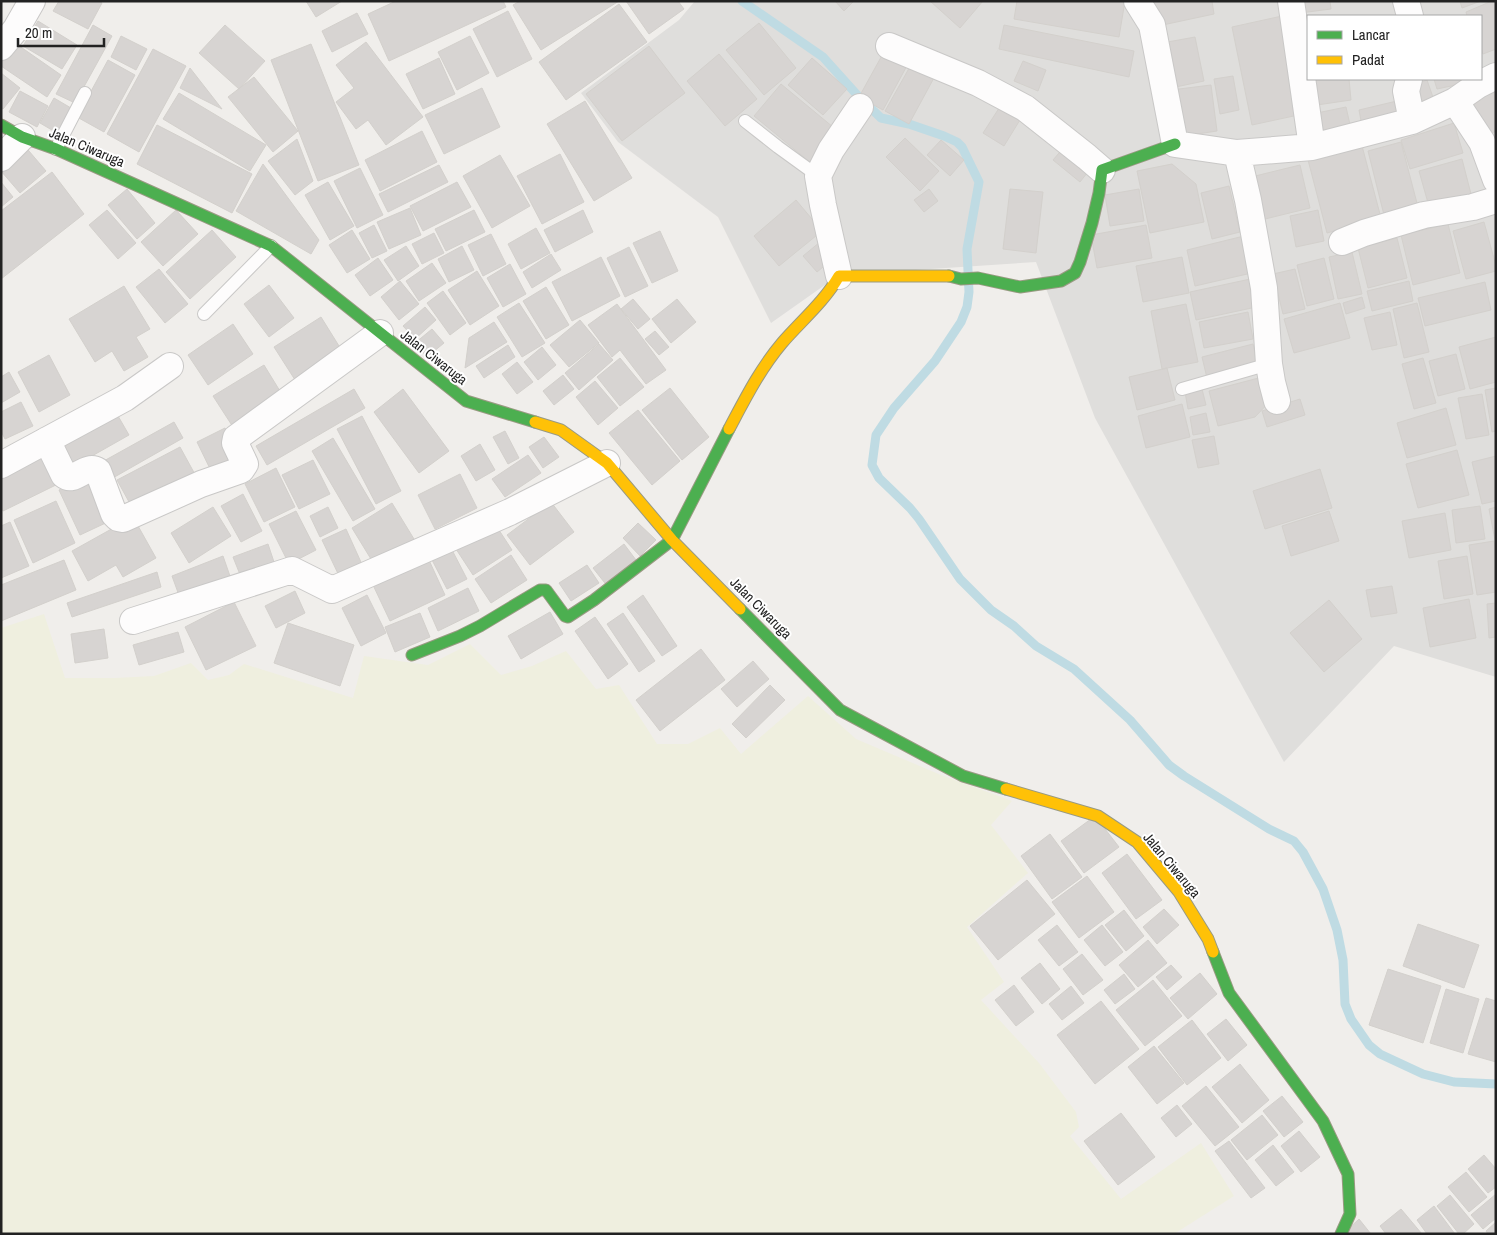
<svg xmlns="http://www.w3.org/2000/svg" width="1497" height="1235" viewBox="0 0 1497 1235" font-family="'Archivo Narrow',sans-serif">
<rect width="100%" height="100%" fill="#f0eeeb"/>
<path fill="#dfdedc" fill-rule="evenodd" d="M695,1H1496V677L1394,646L1284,762L1095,418L1036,262L839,275L771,323L718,217L618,142L581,93L679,20ZM1308,16H1481V79H1308Z"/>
<path fill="#efefdf" d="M44,614L65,678H115L154,676L191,663L208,680L229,675L244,664L353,698L364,656L428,665L470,644L501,675L532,666L566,651L596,689L619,685L657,744H688L720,728L741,754L808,696L856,739L941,775L1012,801L991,825L1028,873L967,927L1004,982L981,1000L1039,1063L1076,1112L1079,1127L1070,1136L1121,1199L1201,1143L1234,1196L1174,1234H1V628Z"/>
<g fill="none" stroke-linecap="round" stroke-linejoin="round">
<path stroke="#bfdbe3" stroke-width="9" d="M742,1L823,57L859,97L881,118L909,124L944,136L957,142L962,147L979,182L967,249L969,292L967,307L961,322L935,361L894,408L876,435L872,465L879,478L910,508L919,519L960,579L991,610L1014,626L1036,646L1074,669L1130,720L1169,765L1184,776L1269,829L1294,841L1303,852L1323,889L1337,930L1343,960L1345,1004L1351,1019L1369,1045L1380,1054L1423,1074L1454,1082L1496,1084"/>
</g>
<path fill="#d7d4d2" stroke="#d3d0cc" d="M59,1H98L102,3L88,29L53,11Z
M306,1H342L316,17Z
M396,1H503L506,7L389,61L368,14Z
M520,1H619L541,50L513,5Z
M626,1H678L684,9L649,34Z
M835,1H854L844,11Z
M930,1H983L960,28Z
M1017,1H1125L1119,37L1014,19Z
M1153,1H1212L1214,14L1158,26Z
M1299,1H1330L1331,9L1300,13Z
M1460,1H1481L1462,8Z
M1492,1H1496V49L1483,54L1481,49V16H1467L1466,12Z
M619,4L647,42L566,100L539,62Z
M508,11L532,59L497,77L473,29Z
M357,13L368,34L332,52L322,31Z
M1282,16L1303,114L1252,125L1232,27Z
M38,21L77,45L62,69L23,46Z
M759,23L796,68L764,95L726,50Z
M93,25L112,36L75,103L56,94Z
M225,25L265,61L239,89L199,53Z
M1004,25L1134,51L1129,77L999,49Z
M121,36L147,49L136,70L111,57Z
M470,36L489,73L457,90L438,52Z
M1195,37L1204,81L1171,88L1162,43Z
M366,42L423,117L386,145L368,120L356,129L336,102L354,88L336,65Z
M15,43L61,75L47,97L1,66V63Z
M311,44L359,165L318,181L271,60Z
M649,46L685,93L622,141L586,94Z
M153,49L186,66L139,152L107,134Z
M885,50L909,62L883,110L859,97Z
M719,54L757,99L725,126L687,81Z
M439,58L455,94L423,109L406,74Z
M812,58L847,89L823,115L788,85Z
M108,60L135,75L104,132L77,117Z
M1023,61L1046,70L1038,91L1014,81Z
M912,63L935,76L909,124L885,111Z
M190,68L222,109L180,88Z
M1,73L20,88L3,109L1,108Z
M1233,76L1239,110L1220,114L1214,79Z
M254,77L298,131L273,152L228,97Z
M1308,79H1349L1351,100L1310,106Z
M1434,79H1469L1470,82L1437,89Z
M1427,80L1436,106L1421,111L1412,85Z
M781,84L839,132L812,164L754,116Z
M1211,85L1217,131L1177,137L1171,90Z
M1496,86V131L1486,136L1469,99Z
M482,88L500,127L444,154L425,115Z
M20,91L48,106L37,127L9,112Z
M179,93L266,145L250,171L163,119Z
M54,98L71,108L57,133L40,123Z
M1401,100L1405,116L1362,126L1359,110Z
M585,101L632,178L594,201L547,124Z
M1003,102L1023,115L1004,146L983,133Z
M1346,107L1351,129L1316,136L1312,114Z
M1454,123L1463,153L1410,169L1401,140Z
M157,125L252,174L232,213L137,164Z
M422,131L437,162L380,191L365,160Z
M905,138L939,171L920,191L886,157Z
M297,139L313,181L295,195L268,161Z
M941,140L964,160L950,176L927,155Z
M1361,142L1381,218L1327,233L1307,156Z
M1401,142L1418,207L1384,215L1368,151Z
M23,144L46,171L20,193L1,171V162Z
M1065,146L1091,168L1080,182L1053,160Z
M560,154L584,202L542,224L517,176Z
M500,155L530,206L492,228L463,176Z
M1462,159L1472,198L1430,210L1419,171Z
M263,164L319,240L311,254L236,211Z
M1172,164L1196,184L1204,222L1150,233L1137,171Z
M439,165L448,182L388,212L379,194Z
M1300,165L1310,208L1257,221L1247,178Z
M360,168L383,215L357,228L334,181Z
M52,172L84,214L1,279V211Z
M1,182L13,197L1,207Z
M328,182L354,226L330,240L305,195Z
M457,182L471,207L423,231L410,206Z
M1229,186L1240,232L1212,239L1201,193Z
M127,189L155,223L137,239L108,205Z
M929,189L938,201L924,212L914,200Z
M1010,189L1043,192L1036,253L1003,249Z
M1139,189L1144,221L1110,226L1105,195Z
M796,200L822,231L779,266L754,236Z
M410,208L421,235L389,249L377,222Z
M107,210L136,243L118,259L89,225Z
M176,210L198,234L163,266L141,242Z
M474,210L485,232L446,251L435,229Z
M583,210L593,232L555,252L544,230Z
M1318,210L1324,241L1296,247L1290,216Z
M1484,222L1496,266V271L1466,279L1453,231Z
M1448,224L1460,273L1413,285L1401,235Z
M374,225L387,251L372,258L359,233Z
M1146,225L1152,258L1097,268L1091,235Z
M536,228L550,253L521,269L508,244Z
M212,230L236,257L190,299L166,272Z
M352,230L370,259L347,273L329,245Z
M660,231L678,271L652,283L633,243Z
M434,233L444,253L422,264L412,244Z
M491,234L506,264L483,276L468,245Z
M1248,235L1256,272L1195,286L1187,250Z
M1397,238L1407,278L1368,288L1358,248Z
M820,242L834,258L817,272L803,256Z
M406,246L419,266L398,281L384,260Z
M462,246L474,270L449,282L438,259Z
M629,247L648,286L625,297L607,258Z
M1352,252L1362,294L1338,299L1329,257Z
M551,254L561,270L532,288L523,272Z
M601,257L620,296L572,321L552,282Z
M1182,257L1189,293L1143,302L1136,266Z
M378,258L393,280L370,296L355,275Z
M1324,258L1334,299L1307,306L1297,265Z
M432,263L446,283L419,301L406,281Z
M510,264L526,294L503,307L487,278Z
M159,269L188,304L165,323L136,287Z
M1295,269L1305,309L1283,314L1273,274Z
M477,271L499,306L470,325L448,290Z
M1255,278L1261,306L1196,320L1190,292Z
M400,281L419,304L399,320L381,297Z
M1409,281L1413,301L1372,311L1367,291Z
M1485,282L1491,310L1425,326L1418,298Z
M269,285L294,318L269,337L244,304Z
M124,286L150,329L136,337L148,357L124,371L112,351L95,362L69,319Z
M546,287L569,325L546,339L523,301Z
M443,291L466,323L450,335L427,303Z
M1362,297L1365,308L1346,314L1343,303Z
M633,299L650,319L638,329L621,309Z
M677,299L696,322L671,343L652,319Z
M519,303L545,343L522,357L497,317Z
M1340,303L1350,338L1294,353L1284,319Z
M1417,303L1429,352L1404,358L1393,309Z
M617,304L666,370L646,384L620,350L612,357L588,325Z
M1186,304L1198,362L1162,369L1151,311Z
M425,307L436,320L415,339L403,326Z
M1248,312L1253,339L1204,348L1199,322Z
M1390,312L1397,345L1372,350L1364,318Z
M321,317L344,354L297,383L274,347Z
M580,320L599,343L569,367L550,345Z
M494,322L507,342L465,368L469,338Z
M233,324L253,354L208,385L188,355Z
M432,329L444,343L427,357L415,343Z
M655,331L669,347L659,355L645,339Z
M1496,337V382L1470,389L1459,347Z
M599,344L613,360L579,390L565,373Z
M1253,344L1258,366L1207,378L1202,357Z
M508,345L515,357L484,378L476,366Z
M542,347L556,365L538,380L524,362Z
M1456,354L1465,389L1438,396L1429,361Z
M49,355L70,395L39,412L18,372Z
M620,358L644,387L620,406L597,377Z
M1423,358L1436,403L1414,409L1402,364Z
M517,362L533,382L517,394L502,374Z
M264,365L283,396L233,427L213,396Z
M1167,368L1175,400L1137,410L1129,377Z
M9,372L20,392L1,403V377Z
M563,375L574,389L554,405L543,391Z
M1270,375L1275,396L1255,417L1218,426L1209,391Z
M595,381L618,408L598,425L576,397Z
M670,388L709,437L682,460L642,410Z
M1496,388V431L1492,432L1485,390Z
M354,389L365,408L267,465L256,446Z
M403,389L449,451L419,473L374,412Z
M1202,389L1206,405L1188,409L1185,392Z
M1482,394L1489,435L1466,439L1458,398Z
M1300,399L1305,415L1267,427L1262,411Z
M21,402L33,426L5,439L1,431V412Z
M1182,404L1190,437L1146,448L1138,416Z
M1446,408L1456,445L1407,458L1397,423Z
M114,409L129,435L69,469L54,443Z
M638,410L680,461L652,485L609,433Z
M1206,413L1210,432L1193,435L1190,417Z
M362,416L401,491L376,504L337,429Z
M174,422L183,438L111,479L102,462Z
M225,428L244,465L215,479L197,442Z
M505,431L519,458L508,464L493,437Z
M1214,436L1219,464L1198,468L1192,440Z
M544,437L559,457L543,468L529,447Z
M333,438L375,509L353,521L312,451Z
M480,444L495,470L476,481L461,456Z
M180,447L197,478L134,511L117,480Z
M47,448L64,481L3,511L1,507V470Z
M1457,450L1469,495L1418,508L1406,464Z
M528,455L541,473L505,497L492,479Z
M1496,456V501L1482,504L1472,462Z
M313,460L330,494L299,509L282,475Z
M276,468L295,507L264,522L245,484Z
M1320,469L1332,508L1265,529L1253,491Z
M91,474L112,520L80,535L59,490Z
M460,474L477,508L435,529L418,495Z
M243,494L262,531L241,542L221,506Z
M56,501L75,543L33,563L14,520Z
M551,502L574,532L530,565L507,535Z
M392,503L414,539L374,564L352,528Z
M1480,506L1485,539L1456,543L1452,510Z
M213,507L231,536L189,563L171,533Z
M328,507L338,528L320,537L310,516Z
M1496,507V545L1489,509Z
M296,511L316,550L289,564L269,524Z
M1329,511L1339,541L1291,556L1282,526Z
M1445,513L1451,550L1409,558L1402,521Z
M133,517L156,558L123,577L116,565L88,581L72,551Z
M10,522L29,566L1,578V526Z
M638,523L656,540L640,556L623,538Z
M495,524L512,550L473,575L456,549Z
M346,529L365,571L342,582L322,540Z
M1494,541L1496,550V592L1477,595L1469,545Z
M268,544L275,565L241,577L233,557Z
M624,544L639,564L608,587L593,568Z
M451,548L467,579L447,589L431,558Z
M511,555L527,580L491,603L475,579Z
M223,556L231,579L180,598L172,576Z
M1467,556L1473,594L1444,599L1438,561Z
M428,558L445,595L390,621L373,585Z
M64,560L76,590L1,621V585Z
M587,565L599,583L571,601L559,583Z
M157,572L161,587L72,617L67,603Z
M1392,586L1397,613L1371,617L1366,590Z
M468,588L479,611L438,631L428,608Z
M295,591L305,613L276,628L265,606Z
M367,595L386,633L361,646L342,608Z
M643,595L677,646L662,656L627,607Z
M1469,599L1476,638L1430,647L1423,608Z
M1329,600L1362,639L1324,672L1290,633Z
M234,602L256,646L206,670L185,627Z
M1496,603V637L1489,638L1487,604Z
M550,612L563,634L521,659L508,636Z
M420,613L430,637L395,652L385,627Z
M623,613L655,661L639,672L607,624Z
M595,617L628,664L608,679L575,631Z
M288,623L354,645L340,686L274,663Z
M104,629L108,658L75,663L71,634Z
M178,632L184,652L139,665L133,645Z
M701,649L725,680L660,731L636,700Z
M753,661L769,679L737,707L721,689Z
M770,685L785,700L746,738L732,724Z
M1095,816L1119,847L1084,873L1061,841Z
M1050,834L1082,877L1052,899L1021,856Z
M1127,854L1162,900L1136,919L1102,873Z
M1087,876L1114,912L1079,938L1052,902Z
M1027,880L1055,914L998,960L970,926Z
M1164,909L1179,925L1157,944L1143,927Z
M1124,910L1144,936L1126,951L1105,925Z
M1418,924L1479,945L1464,988L1403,966Z
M1057,925L1078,952L1059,966L1038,940Z
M1102,925L1123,952L1105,966L1084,940Z
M1148,940L1167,963L1138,987L1119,965Z
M1082,954L1103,980L1083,995L1063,969Z
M1040,963L1060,989L1042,1004L1021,978Z
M1171,965L1182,977L1167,990L1156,977Z
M1388,969L1441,986L1423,1043L1369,1025Z
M1200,973L1217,994L1188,1019L1170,998Z
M1124,974L1135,989L1115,1004L1104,990Z
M1153,980L1182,1016L1145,1046L1116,1010Z
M1014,985L1034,1012L1016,1026L995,1000Z
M1071,986L1084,1003L1062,1020L1049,1004Z
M1446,989L1479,999L1463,1053L1430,1043Z
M1486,998L1496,1001V1062L1468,1054Z
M1101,1001L1139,1049L1095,1084L1057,1035Z
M1226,1019L1247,1045L1228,1061L1207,1034Z
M1192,1020L1221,1058L1187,1085L1158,1047Z
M1154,1046L1184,1083L1157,1104L1128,1067Z
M1240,1064L1269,1100L1242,1123L1212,1087Z
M1206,1086L1239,1127L1215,1146L1182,1106Z
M1282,1096L1303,1122L1284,1137L1263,1111Z
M1177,1105L1192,1124L1176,1137L1161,1118Z
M1121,1113L1155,1157L1118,1185L1084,1141Z
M1262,1115L1278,1135L1247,1160L1231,1140Z
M1299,1131L1320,1157L1301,1172L1281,1146Z
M1229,1141L1265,1188L1251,1198L1215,1151Z
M1273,1145L1294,1172L1276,1186L1255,1160Z
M1484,1155L1496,1169V1187L1488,1193L1468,1169Z
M1466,1172L1487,1197L1469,1212L1448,1187Z
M1496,1194V1218L1483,1229L1471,1215Z
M1450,1195L1474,1224L1463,1234H1459L1437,1206Z
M1434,1206L1455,1234H1427L1417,1220Z
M1401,1209L1422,1234H1386L1380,1226Z
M1359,1219L1371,1234H1343Z
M1496,1222V1234H1488L1486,1231Z"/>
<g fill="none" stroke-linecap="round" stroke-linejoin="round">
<defs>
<path id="lane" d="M745,121L778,147L818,176
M56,149L85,93
M204,314L271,246
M1182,389L1269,364"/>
<path id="street" d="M1137,1L1152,25L1175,144L1237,153L1312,147L1412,121L1455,101L1482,142L1496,180
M1291,1L1312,147
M1406,1L1410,16
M889,46L978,83L1025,108L1087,157L1102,170
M1,47L16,29L32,1
M1409,79L1406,91L1412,121
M1455,101L1478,85L1496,76
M1237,153L1248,200L1264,288L1269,364L1272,382L1277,401
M1,158L22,137
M1342,242L1364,233L1424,215L1473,207L1496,200
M839,276L823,205L818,176L831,150L860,107
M47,440L64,475C75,484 85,463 98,471L114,514L118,518L123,519L201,484L241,470L245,464L235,443L236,438L380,333
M1,465L125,398L170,366
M133,621L292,570L332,590L510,512L607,463"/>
<path id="fast" d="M1,125L22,137L56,149L271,246L466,401L535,422
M949,276L961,279L978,278L1020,287L1061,281L1075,273L1080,262L1092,223L1099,193L1102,170L1175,144
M740,609L840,710L963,776L1006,789
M412,655L460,636L480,626L540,590H546L565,616L568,617L594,600L672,540L729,429
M1213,952L1229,993L1323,1121L1348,1174L1350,1214L1341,1234"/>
<path id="slow" d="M535,422L561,430L607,463L672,540L740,609
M729,429C745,399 760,369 782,343C801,321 824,302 839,276H949
M1006,789L1098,816L1137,842L1179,892L1208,939L1213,952"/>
</defs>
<use href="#lane" stroke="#c9c8c7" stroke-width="14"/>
<use href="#street" stroke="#c9c8c7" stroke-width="28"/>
<use href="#fast" stroke="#999a82" stroke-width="13"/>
<use href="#slow" stroke="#999a82" stroke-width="13"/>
<use href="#lane" stroke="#fdfcfc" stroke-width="12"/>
<use href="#street" stroke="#fdfcfc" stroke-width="26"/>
<use href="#fast" stroke="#4caf50" stroke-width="11"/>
<use href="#slow" stroke="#ffc107" stroke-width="11"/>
</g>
<g text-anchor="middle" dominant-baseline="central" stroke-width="4" stroke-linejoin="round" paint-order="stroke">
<g font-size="14" fill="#222" stroke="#fff">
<text transform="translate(87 147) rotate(23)">Jalan Ciwaruga</text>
<text transform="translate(434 357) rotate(38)">Jalan Ciwaruga</text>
<text transform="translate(761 608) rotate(45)">Jalan Ciwaruga</text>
<text transform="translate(1172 865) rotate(50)">Jalan Ciwaruga</text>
</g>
</g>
<rect width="1497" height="1235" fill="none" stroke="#222222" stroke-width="5"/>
<rect x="1307" y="15" width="175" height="65" fill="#ffffff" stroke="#a7a7a7"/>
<rect x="1317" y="31" width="25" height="8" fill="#4caf50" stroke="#a7a7a7"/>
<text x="1352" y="40" font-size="15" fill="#222222">Lancar</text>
<rect x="1317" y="56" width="25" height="8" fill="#ffc107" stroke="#a7a7a7"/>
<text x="1352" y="65" font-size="15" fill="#222222">Padat</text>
<path d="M18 38v8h86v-8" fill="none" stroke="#222222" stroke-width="2.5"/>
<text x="25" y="38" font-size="15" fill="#222222" stroke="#ffffff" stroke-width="4" paint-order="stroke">20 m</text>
</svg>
